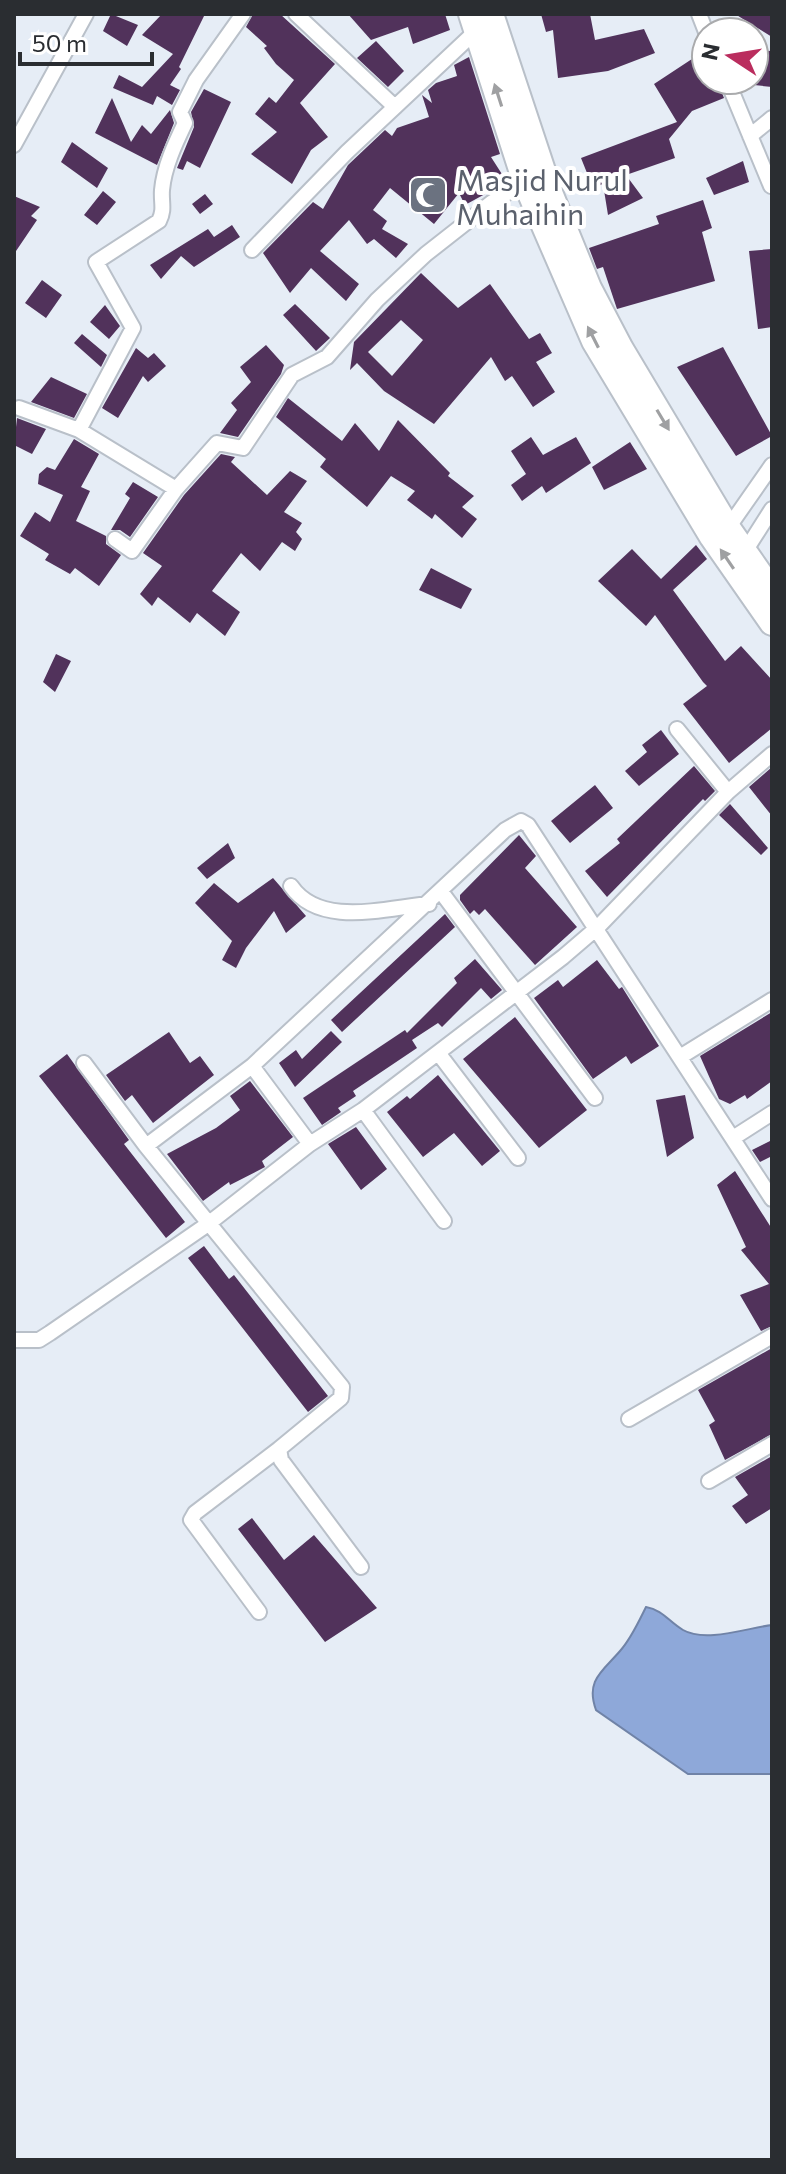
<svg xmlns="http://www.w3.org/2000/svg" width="786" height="2174" viewBox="0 0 786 2174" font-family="Commissioner,sans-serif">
<rect width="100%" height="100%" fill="#e6edf6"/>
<path fill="#8ea8d9" stroke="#7083a7" stroke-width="2" d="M646,1607C663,1610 669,1622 683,1630C706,1643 747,1628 772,1625V1774H688L596,1710C585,1680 603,1671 620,1651C631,1639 639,1621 646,1607Z"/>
<path fill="#51325b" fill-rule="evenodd" d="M111,14L138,25L127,46L103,31Z
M162,14H205L179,67L181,69L170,85L180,90L172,105L157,96L153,105L113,88L119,75L142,87L173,54L142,35Z
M253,14H280L335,64L300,103L328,137L311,150L292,184L251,154L277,132L255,114L269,97L276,103L294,80L276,64L264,48L267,46L246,27Z
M348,14H445L450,30L413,44L408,27L371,40Z
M541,14H590L595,40L644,29L655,53L608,71L558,78L553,30L546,32Z
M735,14H772V37Z
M376,41L404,71L388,87L357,58Z
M754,50L772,51V87L754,85Z
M469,57L500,154L491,157L507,182L465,205L459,193L434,224L390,188L373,210L387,221L382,229L408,244L396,258L374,239L367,244L349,220L320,251L359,284L346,301L311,268L290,293L263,253L313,202L323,209L348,165L385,130L392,136L397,128L429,117L422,95L432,103L428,90L436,83L457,76L454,65Z
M695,57L706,80H717L724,98L692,111L669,139L675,158L626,175L643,198L608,215L603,184L593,188L581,158L677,122L654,84Z
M204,89L231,102L200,168L187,161L183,170L177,168L194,127L191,112Z
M112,98L131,142L142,125L151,134L170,110L174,123L157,165L95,133Z
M72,142L108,168L97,188L61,162Z
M743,161L749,182L714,195L706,178Z
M103,191L116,202L97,225L84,215Z
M205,194L213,204L200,214L192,204Z
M14,196L40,207L31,216L37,220L14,254Z
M703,200L712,228L702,232L715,281L617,309L603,267L597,269L589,248L659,224L656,216Z
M232,225L240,237L194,267L181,256L161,279L150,265L208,229L214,237Z
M772,249V327L758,329L749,251Z
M421,273L458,308L490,284L529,339L540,333L552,353L536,362L555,392L533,407L512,376L505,381L491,357L434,424L384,391L357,363L350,370L354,342ZM401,320L423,340L392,376L368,352Z
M42,280L62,295L46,318L25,303Z
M295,304L330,338L316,351L283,315Z
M105,305L120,326L109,339L90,322Z
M82,334L107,355L101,367L74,343Z
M266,345L284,365L281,374L238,437L220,433L237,410L231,403L251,382L240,367Z
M723,347L772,436L736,456L677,367Z
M136,348L148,358L154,353L166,366L148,382L143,376L118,418L102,408Z
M51,377L87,394L74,418L31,402Z
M288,398L342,441L355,423L379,451L398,420L450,473L448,476L474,496L462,507L477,519L462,538L435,514L432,519L407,500L415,491L391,476L367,507L320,467L326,459L276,417Z
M17,418L46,429L32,454L14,445Z
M531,437L543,455L576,437L591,463L546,493L542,486L522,501L511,485L526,474L511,451Z
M74,439L99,454L81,487L90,491L76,521L106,536V544L121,555L99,586L75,568L70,574L45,560L49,554L20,536L35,512L50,522L63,495L38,484L39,474L47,467L55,470Z
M630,442L647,469L604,490L592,467Z
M221,454L235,457L231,462L267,495L290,471L307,481L284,512L302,523L296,532L302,539L295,551L282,542L260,571L241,553L212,591L240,612L225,636L197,613L190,623L158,597L152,606L140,594L162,566L143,553L184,495Z
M133,482L158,497L130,537L120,530H111L130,498L125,494Z
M696,545L707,559L673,590L725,661L741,646L772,680V728L729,763L683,704L707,686L703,682L655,615L646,626L598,581L632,549L661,579Z
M431,568L472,589L461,609L419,590Z
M56,654L71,661L55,692L43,682Z
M661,730L679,754L639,786L625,771L647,752L642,745Z
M694,766L715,791L705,801L703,799L607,897L585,871L620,843L617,839Z
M772,767V816L749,787Z
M595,785L613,808L570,843L551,821Z
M730,804L768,848L761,855L719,815Z
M519,835L536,856L525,868L577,927L535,965L485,909L479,915L474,910L470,914L460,900V895Z
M228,843L235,858L207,879L197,868Z
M273,878L306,916L286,933L274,911L246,948L236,968L222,960L232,941L195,903L214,883L238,903Z
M445,914L455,927L342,1032L331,1020Z
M475,959L502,990L491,999L481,988L442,1027L438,1023L412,1040L417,1048L353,1091L356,1096L338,1108L341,1112L322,1125L303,1098L405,1030L407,1033L457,983L454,978Z
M597,960L619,989L622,987L659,1046L631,1064L626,1056L593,1079L534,998L558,980L563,987Z
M772,1012V1081L747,1099L745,1095L730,1104L719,1099L700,1056Z
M515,1017L587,1110L539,1148L463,1059Z
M331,1031L342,1042L295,1087L279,1063L296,1050L302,1059Z
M169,1032L190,1063L200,1056L214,1075L153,1123L132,1095L125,1101L106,1075Z
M67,1054L129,1140L124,1144L185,1222L166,1238L39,1076Z
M438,1075L500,1151L482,1166L454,1133L423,1157L387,1112L407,1096L410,1099Z
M250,1081L293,1137L262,1161L265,1167L230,1185L229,1182L203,1201L167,1154L216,1128L240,1110L230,1096Z
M685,1095L694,1138L667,1157L656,1100Z
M356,1127L387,1169L361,1190L328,1144Z
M772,1140V1156L760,1162L752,1150Z
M735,1171L772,1229V1326L761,1331L740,1295L769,1284L741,1250L746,1247L717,1185Z
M204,1246L229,1279L234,1275L328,1396L308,1412L188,1258Z
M772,1348V1434L725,1460L709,1425L715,1421L698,1390Z
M772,1456V1508L746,1524L732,1506L748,1495L735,1477Z
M252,1518L284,1560L314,1535L377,1608L325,1642L238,1529Z"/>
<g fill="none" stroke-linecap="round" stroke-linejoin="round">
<defs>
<path id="street" d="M296,14L395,107
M699,14L706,32
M727,80L771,186
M750,136L772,118
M14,145L86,14
M252,250L347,152L476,31
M19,408L79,430L176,489L217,443L243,448L292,375L327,357L377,300L426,254L491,203L525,182
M79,430L133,328L96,262L159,221C165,209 161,203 162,190C164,167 175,144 185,123L180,112L196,80L243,14
M728,528L772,465
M115,539L132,551L176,489
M744,553L772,509
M677,729L728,792
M291,886C320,928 385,908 429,904
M442,893L595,1098
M439,1054L518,1158
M680,1057L772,1000
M84,1063L146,1146
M252,1066L310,1144
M363,1110L444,1221
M733,1138L772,1113
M14,1340H39L50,1333L208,1224L310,1144L363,1110L563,957L598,927L728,792L772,754
M629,1419L772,1336
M709,1481L772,1444
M361,1567L281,1460L279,1449L341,1398L342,1387L146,1146L252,1066L505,830L521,821L528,825L772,1199
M259,1612L191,1520L195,1513L279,1449"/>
<path id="highway" d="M471,14L525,182L594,341L712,537L772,623
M491,14L551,195L589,288L621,349L728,528L772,591"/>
</defs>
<use href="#street" stroke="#b9c0c9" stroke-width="18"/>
<use href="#highway" stroke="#b9c0c9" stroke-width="28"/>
<use href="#street" stroke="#fff" stroke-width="14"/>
<use href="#highway" stroke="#fff" stroke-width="24"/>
</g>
<defs><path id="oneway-solid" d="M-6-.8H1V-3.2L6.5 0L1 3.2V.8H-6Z" transform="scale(2)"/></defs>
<g fill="#9fa0a2">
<use href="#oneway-solid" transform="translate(498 95) rotate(-108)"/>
<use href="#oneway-solid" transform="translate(593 337) rotate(-117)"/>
<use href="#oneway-solid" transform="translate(663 420) rotate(59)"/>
<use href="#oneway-solid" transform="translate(727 559) rotate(-124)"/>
</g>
<defs>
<symbol id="mosque-square" viewBox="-11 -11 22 22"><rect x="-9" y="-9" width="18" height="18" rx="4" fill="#6b7280" stroke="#fff"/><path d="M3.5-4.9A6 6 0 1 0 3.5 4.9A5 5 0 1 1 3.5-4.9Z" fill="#fff"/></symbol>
</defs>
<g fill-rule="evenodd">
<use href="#mosque-square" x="406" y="173" width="44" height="44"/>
</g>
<g text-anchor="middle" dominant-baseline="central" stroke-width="8" stroke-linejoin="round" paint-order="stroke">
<g font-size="30" fill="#5b616d" stroke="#fff" text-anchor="start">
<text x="456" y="178">Masjid Nurul<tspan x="456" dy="34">Muhaihin</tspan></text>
</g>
</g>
<rect width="786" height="2174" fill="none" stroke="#2a2d31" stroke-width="32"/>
<g transform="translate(730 56) rotate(282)"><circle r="38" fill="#ffffff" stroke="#aaabad" stroke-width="2"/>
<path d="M0-6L14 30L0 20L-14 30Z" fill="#ba2d5e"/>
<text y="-12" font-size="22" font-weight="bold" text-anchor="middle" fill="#2a2d31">N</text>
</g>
<path d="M20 52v12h132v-12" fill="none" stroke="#2a2d31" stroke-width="4"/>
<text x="32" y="52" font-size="24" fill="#2a2d31" stroke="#ffffff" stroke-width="6" paint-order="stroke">50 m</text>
</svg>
